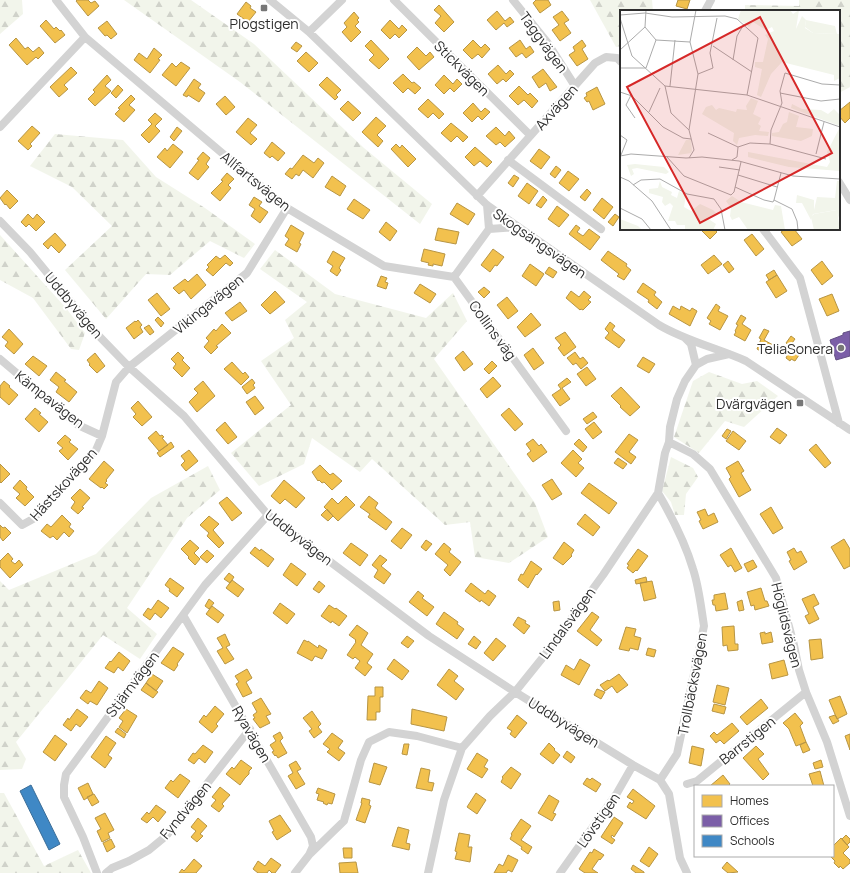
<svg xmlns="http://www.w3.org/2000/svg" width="850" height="873" viewBox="0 0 850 873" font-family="Manrope,sans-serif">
<defs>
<pattern id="forest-firs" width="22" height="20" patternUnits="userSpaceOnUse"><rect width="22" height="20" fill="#f2f5eb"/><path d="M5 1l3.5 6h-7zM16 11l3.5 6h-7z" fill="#d0d2ca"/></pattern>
</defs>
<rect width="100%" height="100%" fill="#fff"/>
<path fill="url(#forest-firs)" d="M0,0H22L23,14L0,34Z
M124,0H191L254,44L364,148L432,204L420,224L240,82Z
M590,0H652L653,11H621V46L616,47Z
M799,0H850V87L839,93V11H745V5L799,6Z
M55,134L123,140L156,177L205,208L255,244L244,258L210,241L170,275L146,274L106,319L65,270L112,226L72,187L30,166Z
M0,235L66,308L85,333L79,350L71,349L33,298L0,280Z
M275,250L335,294L426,318L453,293L467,321L434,359L535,503L548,537L509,563L475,557L470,522L445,525L372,459L360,472L312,438L304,464L259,486L231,453L291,405L261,361L294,338L285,320L307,302L260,269Z
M709,372L742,384L757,381L778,396L744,427L725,421L699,453L674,437L693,381Z
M671,457L693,468L698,477L686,494L684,515H675L671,502L662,491Z
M208,466L220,490L187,518L127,608L157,634L140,659L103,635L16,742L26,759L22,769L0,770V581L9,590L96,554L151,498Z
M0,793H4L44,866L78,850L91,873H0Z"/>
<path fill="#f2c14e" stroke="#b79544" d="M77,0H88L91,3L95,1L99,6L88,16L76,1Z
M536,0H548L551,5L540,13L533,3Z
M678,0H690L687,9L676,6Z
M246,2L251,6L250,8L256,12L248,22L237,14Z
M439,5L454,22L444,32L435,23L441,16L434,10Z
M497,11L505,21L510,17L514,22L507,27L504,23L496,30L487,20Z
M562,11L569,20L564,23L571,33L560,41L552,30L559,25L553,17Z
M354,12L359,18L357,20L359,22L355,26L361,32L351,42L342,32L347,27L344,23Z
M46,20L54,29L56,27L60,31L61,30L65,35L55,43L40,26Z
M390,20L399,29L402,25L407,30L399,38L395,34L390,39L381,30Z
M107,21L117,34L111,39L107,35L105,36L98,28Z
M16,38L25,49L28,47L33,52L39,47L44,53L38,59L36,57L27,65L9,45Z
M371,40L389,59L379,69L369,60L374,55L365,46Z
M473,40L481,48L485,44L490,49L482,58L478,54L472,59L463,50Z
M520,40L526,49L530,46L534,52L526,58L522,53L516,57L509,48Z
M582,40L586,46L582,49L588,59L577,66L569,55L575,51L573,47Z
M296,42L302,46L297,52L291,48Z
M417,47L426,56L430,52L434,57L419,70L407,57Z
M154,48L162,55L158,59L160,60L150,73L134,60L139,53L147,59Z
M306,52L318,63L309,72L297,61Z
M181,62L190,68L176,86L162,75L172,63L176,67Z
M498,65L506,74L510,70L514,74L506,82L503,79L497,84L488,74Z
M71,67L77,73L64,85L68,89L59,97L50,87Z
M543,69L557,87L550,91L546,83L539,88L532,77Z
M403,74L412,83L414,82L421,88L415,94L408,88L403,93L393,83Z
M107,75L111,80L105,86L111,91L95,106L88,99L95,92L93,90Z
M444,75L453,84L457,79L462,84L454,92L450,88L444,94L435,85Z
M327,77L341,90L336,95L338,97L335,100L319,85Z
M194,79L201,84L198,88L205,93L199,102L188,95L187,97L183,95Z
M118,85L123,90L116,98L111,93Z
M519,86L528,95L530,93L538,101L532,108L524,100L518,105L509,96Z
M597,87L605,104L593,110L589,101L587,102L584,98L587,96L586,93Z
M131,95L135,99L129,105L135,110L124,122L115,114L120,109L118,108Z
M225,96L235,107L226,115L216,104Z
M428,99L444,114L439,119L433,113L428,118L418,109Z
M348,101L361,113L353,121L340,109Z
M850,102V118L845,123L839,116V111Z
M473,103L481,112L485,108L490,112L482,120L478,116L472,122L463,113Z
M155,113L162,119L155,126L160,131L149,143L141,135L152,124L148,120Z
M376,117L386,126L377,135L383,141L378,147L362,132Z
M248,118L257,125L250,133L257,139L251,145L236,132Z
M451,123L468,137L463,142L457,136L451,142L441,133Z
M32,126L40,133L30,144L32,146L28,150L18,141Z
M177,127L182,131L174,141L170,137Z
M496,127L505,136L509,131L515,138L505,147L500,142L496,145L486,136Z
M272,142L285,153L278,161L272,156L270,158L264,153Z
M173,144L183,152L170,168L157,157L165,148L167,151Z
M396,144L400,148L402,145L416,159L408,167L391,149Z
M475,147L492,162L487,167L480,161L474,166L465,157Z
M539,149L550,157L541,169L530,161Z
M203,152L210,158L206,164L209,167L198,180L189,173L199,160L197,159Z
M303,155L314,163L318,158L324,163L313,178L303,170L299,176L296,174L292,179L285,174L290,168L292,169Z
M556,166L561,170L555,178L550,174Z
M568,171L579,179L569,191L559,183Z
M227,173L234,179L228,185L231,188L220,201L211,193L223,181L221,180Z
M514,175L519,178L513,187L508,183Z
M332,176L346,186L340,196L325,187Z
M527,183L538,191L529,204L518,196Z
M587,189L591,193L585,201L580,197Z
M7,190L18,201L10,209L6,204L5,205L0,198Z
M543,196L547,200L541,208L536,205Z
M254,197L262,202L259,206L268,212L260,223L251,216L255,209L249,205Z
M602,198L613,207L604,219L593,210Z
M354,199L370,210L363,219L347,209Z
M457,203L475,214L468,225L450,214Z
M557,206L569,215L559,227L548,219Z
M28,214L33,219L37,214L45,222L36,231L29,224L26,227L21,222Z
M615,214L619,217L613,226L608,222Z
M386,222L397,231L390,241L379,232Z
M291,225L304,233L299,243L301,244L297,252L285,245L289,239L285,236Z
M576,225L580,228L577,232L583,236L589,229L600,237L590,250L569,234Z
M438,228L459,232L456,244L435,240Z
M703,229H714L717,232L710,239L701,230Z
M785,229H794L802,239L792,246L781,232Z
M55,233L66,245L59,253L51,245L48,249L43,244Z
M752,234L764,249L756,256L744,240Z
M424,249L445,254L442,266L433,264V266L428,265L429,263L421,261Z
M493,249L504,257L497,266L495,265L490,272L481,265Z
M333,251L345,258L339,268L341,270L337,276L330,271L333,266L327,262Z
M608,251L627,264L626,266L631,270L624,280L617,276L619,274L601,260Z
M225,255L233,263L230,266L226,263L213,276L206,270L209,267L207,265L216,256L220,259Z
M714,255L722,264L708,274L701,265Z
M728,261L734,269L729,273L723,265Z
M822,261L833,276L822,285L811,270Z
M530,264L544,274L536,286L522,276Z
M549,267L557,272L553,278L545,273Z
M774,270L777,275L769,280L766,275Z
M197,274L206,285L191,299L184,290L179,294L173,288L185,279L188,282Z
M777,275L787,291L776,298L766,282Z
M381,276L387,278L385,282L388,283L386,289L377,286Z
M643,283L656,292L654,295L662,302L657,309L648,302L649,300L637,292Z
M420,284L436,294L430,303L414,293Z
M484,287L490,292L484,298L478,292Z
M275,291L285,302L270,314L261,305Z
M571,291L579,297L584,291L591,297L588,300L591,302L583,310L581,309L580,310L566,298Z
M157,293L170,309L161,316L148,300Z
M832,294L839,311L827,316L819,299Z
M507,297L518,311L508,319L497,305Z
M240,302L247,311L232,321L225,313Z
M716,304L720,307L718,311L728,316L720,330L709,324L711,321L707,318Z
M673,306L680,310L681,306L690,311L692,308L697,311L690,326L669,314Z
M531,313L541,325L525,337L517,327Z
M741,315L746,318L742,324L751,330L745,341L734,335L736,332L735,331L738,325L736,324Z
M158,317L164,323L161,327L155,320Z
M138,320L142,325L140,327L143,332L134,339L126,328L135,321L136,322Z
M610,322L615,326L612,330L625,340L619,348L605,338L609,333L605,329Z
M222,324L231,333L216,346L218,347L211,354L204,347L209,341L206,338L214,329L216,331Z
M149,325L154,332L150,335L144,328Z
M9,329L23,344L14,354L5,346L8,342L2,337Z
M764,329L769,331L764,340L773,345L767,355L757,349L761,339L759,338Z
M565,332L576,347L564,356L558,348L561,345L555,338Z
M791,336L795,339L790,346L786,343Z
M787,347L799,355L795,361L791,359L790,361L786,358L787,356L784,354Z
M533,348L544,363L534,370L524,355Z
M463,351L473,364L464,371L455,358Z
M178,352L184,358L182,360L190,368L182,377L173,368L176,364L171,359Z
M575,352L580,359L583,357L588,363L581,369L576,363L573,365L567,358Z
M95,353L105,366L97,373L89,365L90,364L87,360Z
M33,356L47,366L39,376L25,364Z
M643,357L655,364L649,373L637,366Z
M492,361L497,366L489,374L484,369Z
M232,362L243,374L245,372L249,377L241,385L224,369Z
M587,367L596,379L586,386L577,374Z
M56,372L66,380L64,381L77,392L69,402L56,392L59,387L50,380Z
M493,377L501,386L487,398L480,389Z
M567,378L571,382L562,388L570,399L560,406L552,395L561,389L558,385Z
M252,379L255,383L253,385L255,388L247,394L242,387Z
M4,381L10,386L9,387L18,395L9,405L0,397V386Z
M203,381L215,396L197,412L189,402L198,393L194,389Z
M621,387L640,407L630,416L620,407L621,406L611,396Z
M255,396L264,408L255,415L246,402Z
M138,401L152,417L142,426L133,417L136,414L131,408Z
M35,408L41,413L39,414L48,422L39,432L25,419Z
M509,408L523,424L515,431L501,415Z
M593,412L597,417L587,424L583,419Z
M225,422L237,437L228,444L216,430Z
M594,422L602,432L593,439L585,429Z
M777,428L787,435L780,444L770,437Z
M727,429L731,431L726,439L722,436Z
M156,431L160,436L162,435L164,437L162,438L168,445L159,451L148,438Z
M733,431L746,441L739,450L726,441Z
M629,434L638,440L629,452L636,457L631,464L615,452Z
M65,435L71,440L69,442L78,449L68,460L59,451L63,448L57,443Z
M533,439L539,446L541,444L547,452L533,462L527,454L531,451L526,444Z
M579,439L587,447L583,452L574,444Z
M171,442L174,447L160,457L157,453Z
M816,444L831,463L825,468L809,450Z
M189,450L198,461L186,471L181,465L185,461L181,456Z
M573,450L582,459L578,463L584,468L576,477L561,463Z
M618,458L627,464L623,469L614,463Z
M104,461L114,470L106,480L107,481L105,483L108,485L104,489L102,487L101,488L89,479Z
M738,461L744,471L741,473L751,490L739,497L729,479L731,477L726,468Z
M0,464L10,474L1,483L0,482Z
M320,465L330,475L333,473L342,481L332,490L324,482L322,483L319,480L318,481L312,472Z
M552,479L562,494L552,500L542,485Z
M20,480L27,487L26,489L34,497L25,506L16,498L20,494L13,488Z
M284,480L305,498L296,508L285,499L280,504L271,496Z
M589,483L617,503L609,514L581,493Z
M80,489L90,498L82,507L84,508L78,514L71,508L75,502L71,498Z
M346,496L355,505L338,521L324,507L332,498L338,504Z
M369,496L378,503L375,508L392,522L386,530L368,517L370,514L360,507Z
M227,497L242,513L232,521L219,503Z
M771,507L783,528L773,534L760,514Z
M327,509L333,516L328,521L321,515Z
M705,509L708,516L714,513L718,522L703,529L699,521L701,520L697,512Z
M585,514L600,527L593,536L577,524Z
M62,515L71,524L69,527L74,531L69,537L64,532L57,540L53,536L50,538L41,531L47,524L51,527Z
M209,516L219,524L213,530L224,543L219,548L207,536L209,533L200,525Z
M0,525L3,528L5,527L11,533L3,541L0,537Z
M402,528L412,535L401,549L391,541Z
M844,539L850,549V566L844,569L831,547Z
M190,540L199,548L194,553L200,559L195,565L188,558L189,557L181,549Z
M426,540L432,544L426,551L421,547Z
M564,542L574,550L571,555L572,556L563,565L553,558Z
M351,543L368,555L360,566L343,553Z
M444,543L451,549L449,552L461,562L450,576L444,570L448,565L435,554Z
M255,547L260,551L261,549L274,559L268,567L250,553Z
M731,548L742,568L735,572L731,565L728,567L720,555Z
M794,548L797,553L801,551L807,562L794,570L789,561L791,560L787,552Z
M638,549L648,556L637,571L636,570L633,573L627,568L629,565L627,564Z
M207,550L214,556L207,563L200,557Z
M8,553L13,559L11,561L15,564L19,560L23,565L10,578L0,567V561Z
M380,555L387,560L381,566L391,574L384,584L374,577L378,570L372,565Z
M753,560L757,567L748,572L744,564Z
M531,561L542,569L537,575L536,574L528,588L518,580L521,574L523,575Z
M291,563L306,574L297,586L283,575Z
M229,573L234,577L230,583L224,579Z
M646,577L647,582L636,584L635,580Z
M170,578L184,588L177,597L169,591L170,589L165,585Z
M232,580L244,589L238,597L226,588Z
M319,581L325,586L319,593L313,589Z
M652,581L656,598L644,601L640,583Z
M471,583L485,594L488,590L496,596L489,606L481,600L480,602L465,591Z
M761,588L765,601H767L769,606L755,610L754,605L751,606L747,592Z
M418,591L424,596L422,598L434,607L427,616L409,602Z
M725,593L728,609L716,611L715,605H713L712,600H714V595Z
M814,594L819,604L813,607L819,619L809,624L805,616L809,614L802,599Z
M209,599L214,603L209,609L205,606Z
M158,600L169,608L161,618L155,613L150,620L143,615L148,608L151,610Z
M742,600L744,610L739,611L737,602Z
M559,601L560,610L554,611L553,602Z
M280,603L295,614L287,624L273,613Z
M329,605L335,609L336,608L347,616L339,626L332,621L331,623L321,616Z
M212,606L224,615L218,623L206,614Z
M444,612L458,622L457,624L464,629L457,639L436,624Z
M592,612L599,617L590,630L602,640L597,646L577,631Z
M518,617L526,621L525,623L530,626L524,634L513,625Z
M357,625L368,633L361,645L373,654L367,663L372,667L365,676L355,668L360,661L355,657L353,659L347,655L356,642L355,641L356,640L349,635Z
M734,626L735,644H738V650L728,651L727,645L723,646L722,627Z
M626,627L636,629L634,636L641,638L638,650L630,648L629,651L619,649Z
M765,632V634L771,632L773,642L762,644L760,633Z
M225,634L230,645L226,647L234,659L225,664L217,651L223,648L217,638Z
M407,636L414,641L408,648L401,643Z
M474,636L481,642L476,649L468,644Z
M496,638L506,646L493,661L484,653Z
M821,639L823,658L811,660L809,640Z
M304,640L308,642V641L318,648L319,645L327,650L322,659L315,656L312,661L297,653Z
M173,647L184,654L177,664L178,665L174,671L161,663Z
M648,648L656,650L654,657L646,655Z
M119,652L130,661L123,671L118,667L114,673L105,668L110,661L111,662Z
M394,659L409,671L402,680L387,669Z
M580,659L590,665L579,685L561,675L566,665L574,670Z
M784,660L788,675L772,679L769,664Z
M247,669L252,678L246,682L252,693L243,697L236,684L239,682L235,676Z
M449,669L458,676L454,681L464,689L456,700L437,685Z
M152,674L163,681L156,691L146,683Z
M619,674L628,685L617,693L612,686L605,691L600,685L608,680L609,681Z
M99,681L108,688L97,705L90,701L88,704L80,698L86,690L91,693Z
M146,683L158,692L153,698L141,690Z
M717,685L729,688L725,705L713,702Z
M375,687H383V697H380V712H376V720H367L368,696H375Z
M597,689L605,692L601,699L594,695Z
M840,696L847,714L837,719L829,700Z
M261,698L271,714L266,716L270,723L260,728L253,719L255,718L253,715L257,712L252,703Z
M761,699L768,708L747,725L740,717Z
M714,704L726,707L724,714L712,711Z
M215,706L224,714L216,724L218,726L212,733L199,722L204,715L206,717Z
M77,709L88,717L80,727L76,724L71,731L63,725L68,718L69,720Z
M126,709L137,716L127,733L119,727L123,721L119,718Z
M412,709L447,717L444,731L411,724Z
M312,711L321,724L318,727L322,732L314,738L309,731L312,729L303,718Z
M795,713L803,723L800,726L806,742L796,746L789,729L783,723Z
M517,715L527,723L515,738L510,734L512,731L507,728Z
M835,715L839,721L833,724L829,717Z
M732,723L739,731L724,744L720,740L716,743L710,736L714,732L717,735Z
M118,728L126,734L124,738L115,732Z
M280,732L283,738L280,741L287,753L278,758L276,755L275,756L272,752L274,751L270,745L276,741L273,736Z
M332,733L343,741L338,748L345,753L339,761L327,752L330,749L323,744Z
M850,734V750L845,736Z
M55,735L67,744L55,761L43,752Z
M106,736L116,743L108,755L112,758L105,768L91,757Z
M806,742L810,750L803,753L800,745Z
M549,743L555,749L554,750L560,755L553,764L540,754Z
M404,744H409L407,755L402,754Z
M203,745L213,752L205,763L199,758L194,764L188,760L193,753L195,754Z
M692,746L704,749L701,766L689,763Z
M756,746L764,754L758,759L769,774L763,780L743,758Z
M567,751L575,757L571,763L563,757Z
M477,753L488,760L484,767L488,769L482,778L467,769Z
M241,760L252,768L249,771V774L245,778L240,785L226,774L232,767L234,769Z
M821,760L823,767L815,769L813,763Z
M296,761L301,769L297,771L305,784L296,789L288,776L293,773L289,765Z
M374,763L387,767L380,785L369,782Z
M511,767L521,774L511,789L501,782L503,778L502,777Z
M421,768L430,770L428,782L434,783L432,791L416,788Z
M820,771L824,786H813L809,774Z
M180,774L190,781L178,798L165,788L171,780L173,782Z
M723,775L730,784L728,786H710Z
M587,778L590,780L592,778L601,784L596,792L583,784Z
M88,783L93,794L84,800L78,788Z
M220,787L230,795L222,804L224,806L219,812L211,806L216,800L212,797Z
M318,788L335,794L332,804L328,803L327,805L323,803L324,802L317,800L319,794L316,793Z
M633,789L655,806L646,819L627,807L630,802L632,804L634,801L627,797Z
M476,793L486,800L477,814L467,807Z
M94,794L99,802L92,806L87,797Z
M549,795L559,801L553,813L556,814L552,821L538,813Z
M362,798L370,800L369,805L371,806L365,823L356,820L362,803H361Z
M156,805L166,812L158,822L153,817L147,823L141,819L147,812L149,814Z
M105,813L114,830L108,833L110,838L102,842L97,831L101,829L95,818Z
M280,815L291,831L277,840L272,832L274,831L269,821Z
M614,817L623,823L614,837L612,835L611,837L615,840L612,844L601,837Z
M198,818L207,826L200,834L203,836L197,842L191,837L196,831L191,827Z
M521,819L531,826L521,840L532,847L528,854L521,849L522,847L510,839L512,835L511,834Z
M398,827L409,830L406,843L410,844L409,850L392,846Z
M459,833L470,835L468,847H472L470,862L455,859L457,852L455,851Z
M846,835L850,839V842L847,845L842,839Z
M841,838L849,847L843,853L850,860V863L843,869L840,866L839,868L834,863L835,861L830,856H833V846Z
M111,839L115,847L107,852L103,843Z
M649,847L658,854L649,867L640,861Z
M343,848H352V858H344Z
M594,849L604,855L600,860L599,859L592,869L598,873H585L579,869L590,852L592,853Z
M508,855L518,860L512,872L508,870L506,873H494L499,864L503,866Z
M271,858L281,865L275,873H272L269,870L267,873H258L253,869L258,861L265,866Z
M194,859L202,866L196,873H179L182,869L184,871Z
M356,862L358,873H340L339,863Z
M727,862L738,872L728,873L722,868Z
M633,865L644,872V873H636L631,869Z"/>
<path fill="#7b5ea7" stroke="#645083" d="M850,331V356L836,360L830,340L843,335V333Z"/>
<path fill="#3f88c5" stroke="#3a6d98" d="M31,785L60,844L49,850L20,791Z"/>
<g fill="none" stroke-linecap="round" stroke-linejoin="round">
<path stroke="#d3d3d3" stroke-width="8" d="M56,0L85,37L287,208L384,266L454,277
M270,0L309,32L487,205L659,325C686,341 717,348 746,361L850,430
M394,0L530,135
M513,0L547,42L575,86
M705,11L711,0
M309,32L342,0
M0,127L85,37
M508,160L601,229
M839,182L850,200
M477,196L595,63L606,57L617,58L621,62
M487,205L489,229
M0,221L30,252L99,336L129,367L184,416L268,515L429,636L515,692L633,765L660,780L669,794L680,858L687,873
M518,227L489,229L454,277L566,431
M763,229L800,278L839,423
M685,338L691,344L696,365
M0,359L78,425L102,436
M669,442L693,454L710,469L776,578L794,645L799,670L806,692L827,742L850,816
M658,493C672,517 685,542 693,569C699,587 701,607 704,626L677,754L660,780
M0,503L22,525L33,519L96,450L102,436L116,382L129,367L247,273L287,208
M183,615L311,837L313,846L309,855
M687,784L697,781L806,692
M97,873L83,837L64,797V785L66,774L205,585L268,515
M106,873L112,868L129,861L149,850L166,836L250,729
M295,873L309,855L344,821L361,760L369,742L389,732L417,736L462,748
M428,873L444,800L462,748L490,716L515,692L544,656L603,575L658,493L665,453L669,442L670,427L677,399L685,381L696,365L707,359L729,354
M560,873L617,793L633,765"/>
</g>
<g fill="#777" stroke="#fff" stroke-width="1.5">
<rect x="260" y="4" width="8" height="8" rx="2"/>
<circle cx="841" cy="348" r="4"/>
<rect x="796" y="399" width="8" height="8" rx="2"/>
</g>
<g text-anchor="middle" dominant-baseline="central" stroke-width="4" stroke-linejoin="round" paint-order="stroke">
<g font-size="14" fill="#2e2e2e" stroke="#fff" text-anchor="end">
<text x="264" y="23" text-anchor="middle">Plogstigen</text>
<text x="833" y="348">TeliaSonera</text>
<text x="792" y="403">Dvärgvägen</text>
</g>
<g font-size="14" fill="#2e2e2e" stroke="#fff">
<text transform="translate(544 42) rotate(54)">Taggvägen</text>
<text transform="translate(462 68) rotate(45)">Stickvägen</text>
<text transform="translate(556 107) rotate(-48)">Axvägen</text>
<text transform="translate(256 181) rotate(39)">Allfartsvägen</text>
<text transform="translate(540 243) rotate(35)">Skogsängsvägen</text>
<text transform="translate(208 304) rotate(-39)">Vikingavägen</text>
<text transform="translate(74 305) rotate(50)">Uddbyvägen</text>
<text transform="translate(493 330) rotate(54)">Collins väg</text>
<text transform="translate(50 399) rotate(38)">Kämpavägen</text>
<text transform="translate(63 484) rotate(-48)">Hästskovägen</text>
<text transform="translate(299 537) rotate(38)">Uddbyvägen</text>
<text transform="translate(567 623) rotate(-54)">Lindalsvägen</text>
<text transform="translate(787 625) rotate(76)">Höglidsvägen</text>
<text transform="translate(132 684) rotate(-53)">Stjärnvägen</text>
<text transform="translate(692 684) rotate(-79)">Trollbäcksvägen</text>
<text transform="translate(564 722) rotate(32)">Uddbyvägen</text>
<text transform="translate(252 734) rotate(60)">Ryavägen</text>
<text transform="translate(747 740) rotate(-39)">Barrstigen</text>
<text transform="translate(185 810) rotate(-50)">Fyndvägen</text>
<text transform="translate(598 820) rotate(-55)">Lövstigen</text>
</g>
</g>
<g transform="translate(620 10)">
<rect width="220" height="220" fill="#fff"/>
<path d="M186,10L215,16L217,24L193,23L185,17Z" fill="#f2f5eb"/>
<path d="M121,0H170L173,4L179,0L176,19L182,6L186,10L185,18L193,23L220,24V68L214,71V65L162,52L151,64L141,87L137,85L142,59L135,57V52H143L148,29L145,25L154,21L152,17L146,20L133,12L129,17L118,9ZM131,88L138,91L133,104L141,108L138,114L141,116L139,121L149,122L148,126L135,125L119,128L117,135L113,131L114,123L82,104L86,97L92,95L96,100L99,98L116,102L117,99L127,100L126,96ZM172,94L182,99L201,100L208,104L214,99L220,105V116L176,100L171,98ZM169,102L179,106L176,117L193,119L192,126L181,131L152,126V123L159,122L163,114L167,112ZM219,119L220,161L169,157L128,147V142L207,157L210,152L207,142ZM66,130H71L72,141L71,143L58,145ZM15,154L44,157L49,162L46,164L17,158L12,159L14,164L11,166L7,155ZM40,171L42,177L52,182L51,185L57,188L59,181L66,185L64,197L71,201L80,194L93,200L96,203L87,208L96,214L93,220H65V215H57L55,211H48L53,196L50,193L45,196L42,192L43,187L29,183V179L38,178ZM217,171H220V211L216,200L193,204L191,210L182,193H176L177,185L194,190V200L197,187L215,188ZM112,186L121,192L153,200L155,195L161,196L165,220H128L119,207L112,210L110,206L111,198L106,191ZM0,209L18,216L22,220H0Z" fill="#f2f5eb"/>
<path d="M217,200L220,220H194L191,207L194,204Z" fill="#f2f5eb"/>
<path fill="none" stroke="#ababab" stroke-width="1" d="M0,5L25,3L52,7L105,6L117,9L138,28L127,85M0,8L12,46L45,76M25,17L36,30L70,32M93,36L132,62M0,40L25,17L26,0M113,50L117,26L124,14M0,58H26L36,30M78,64L93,58L90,43L97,8M45,76L127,85L220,117M45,76L51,103L69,120M50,76L55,30M0,82L12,86L43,117L63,128L71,129M160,83L201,91L220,89M11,85L6,95L15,108M29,102L40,78M88,123L118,137L117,147L112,150M0,125L7,130L1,145M150,134L151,120L162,93L160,81L165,63L202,74L220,75M118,137L130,133L150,134L206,149M196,144L204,112M0,146L11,144L66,148L82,147L119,151L173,166L220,169M47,147L64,166L111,185L114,182L121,152M69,148L74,140L69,120L78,64L70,32L76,0M99,157L120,160M118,165L157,177M0,167L9,171L32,191L51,220M13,175L21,170L40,169L67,184L94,189L101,199L105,220M115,177L144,190L153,192L154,190M154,190L172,199L177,211L178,220M154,190L161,163M0,198L22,209L31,220"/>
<path fill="#d62828" fill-opacity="0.15" stroke="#d62828" stroke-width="2" d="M140,7L212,143L80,213L7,77Z"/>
<rect width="220" height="220" fill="none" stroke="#2e2e2e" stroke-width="2"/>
</g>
<rect x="694" y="785" width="140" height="72" fill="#ffffff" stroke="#ababab"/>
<rect x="702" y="795" width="20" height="12" fill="#f2c14e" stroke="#ababab"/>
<text x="730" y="805" font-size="12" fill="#2e2e2e">Homes</text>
<rect x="702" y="815" width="20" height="12" fill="#7b5ea7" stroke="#ababab"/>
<text x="730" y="825" font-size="12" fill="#2e2e2e">Offices</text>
<rect x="702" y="835" width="20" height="12" fill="#3f88c5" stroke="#ababab"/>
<text x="730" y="845" font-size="12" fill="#2e2e2e">Schools</text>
</svg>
